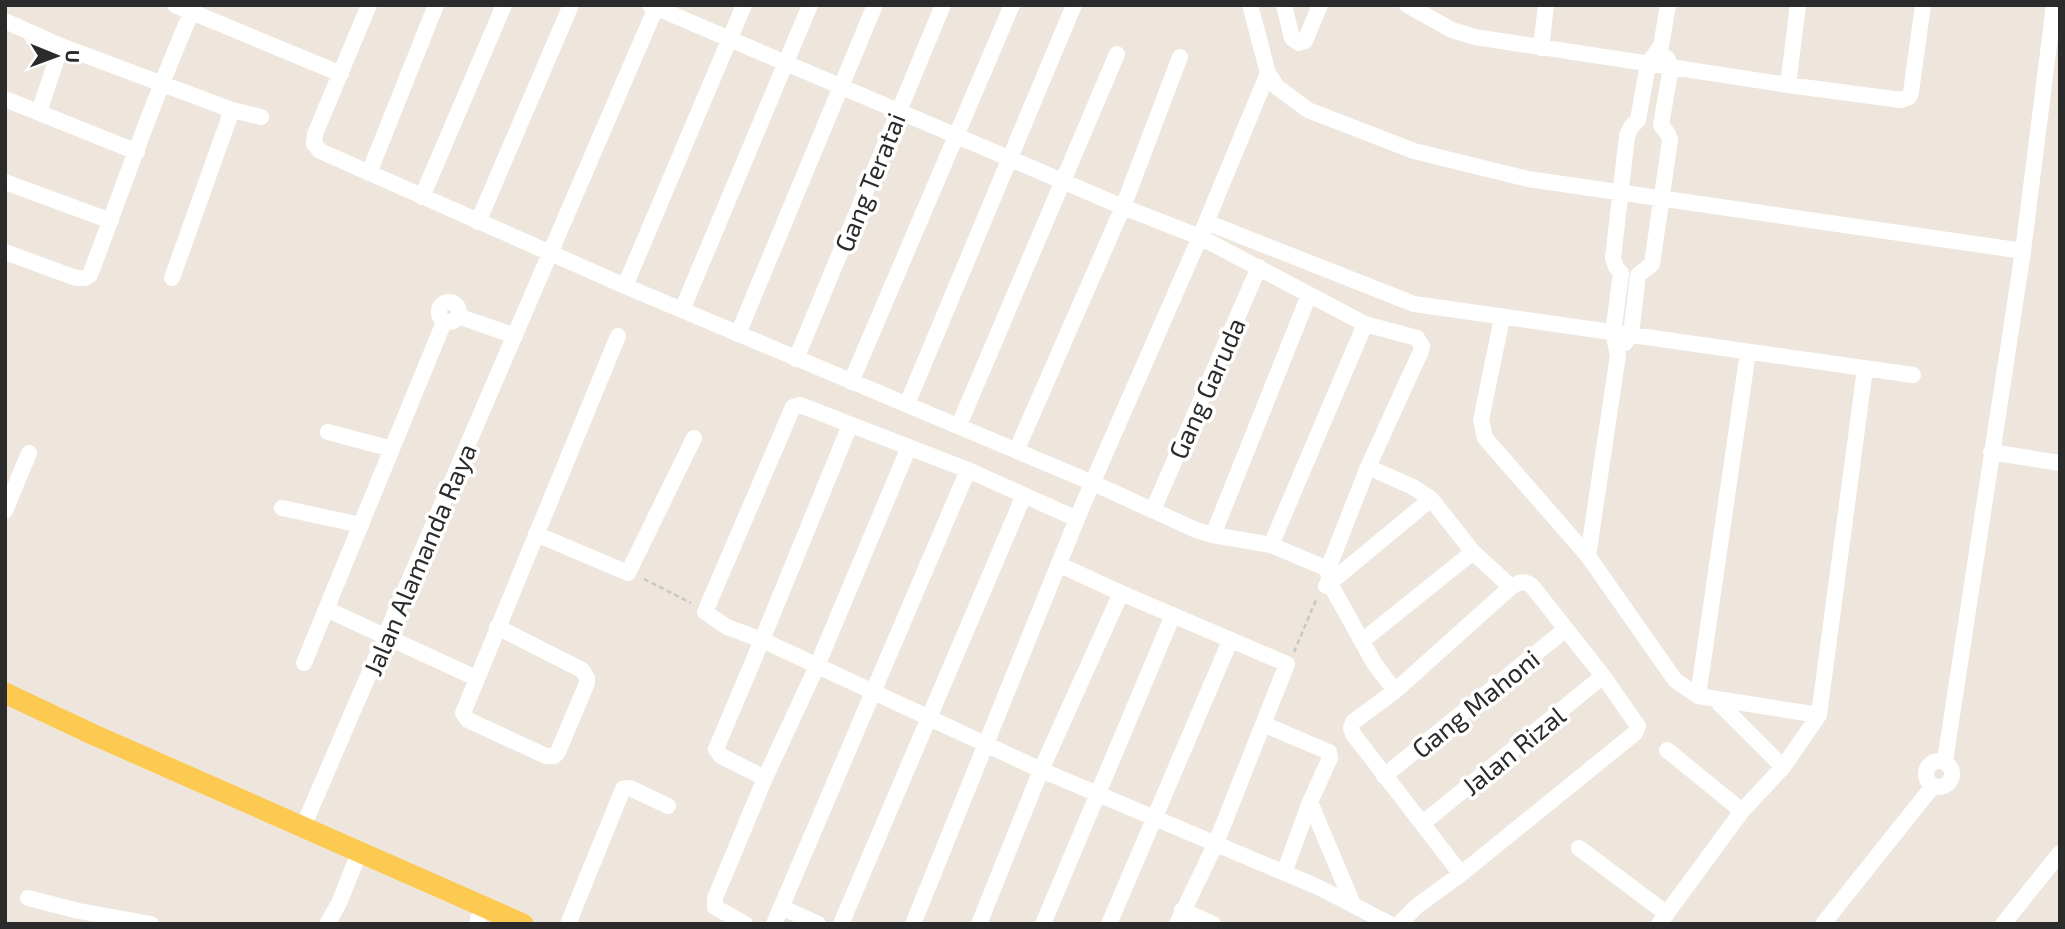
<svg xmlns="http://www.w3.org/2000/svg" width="2065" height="929" viewBox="0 0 2065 929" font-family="'Exo 2',sans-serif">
<rect width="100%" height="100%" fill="#eee5dc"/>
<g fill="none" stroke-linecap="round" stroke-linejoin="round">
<path stroke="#c8c8c8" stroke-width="2.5" stroke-dasharray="5 3.5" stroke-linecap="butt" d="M644,579L691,603
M1294,652L1316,600"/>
<path stroke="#fff" stroke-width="16" d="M175,5L341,74
M369,5L315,134L314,144L320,151L625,286L1093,483L1196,530L1213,535L1309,295
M650,5L1123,207L1200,237L1365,324L1417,338L1422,346L1421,351L1368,467L1328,569
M1250,5L1268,73L1277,87L1308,110L1414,151L1528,179L2023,251
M1284,5L1292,38L1299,43L1305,41L1320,5
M1407,5L1452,30L1475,37L1788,85L1901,100L1909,97L1911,92L1923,5
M5,21L61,46L232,110L261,117
M1541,48L1546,5
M1788,85L1798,5
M5,99L137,152
M39,112L61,46
M369,173L436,5
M5,182L111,221
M422,197L504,5
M478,222L571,5
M1206,222L1414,304L1913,375
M5,252L76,278H85L90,275C123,187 154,98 192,11
M172,278L232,110
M625,286L744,5
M439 312a10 10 0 1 1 20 0a10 10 0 1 1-20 0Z
M682,310L810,5
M458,316L515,336
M1502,318L1481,420L1485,438L1588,556L1675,680L1698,696L1819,715L1865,369
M738,334L875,5
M1625,343L1631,334L1638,275L1652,264L1670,140L1668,134L1661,125L1671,67L1667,58
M796,359L943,5
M851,382L1012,5
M907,404L1074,5
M850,425L762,640L727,627L705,612L793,407L800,405L968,470L1077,519
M959,425L1117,54
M328,432L392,449
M1017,449L1123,207L1180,57
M1991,452L2060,463
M1368,467L1413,487L1431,499L1473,552L1511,587
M282,508L361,525
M1153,510L1259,267
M5,511L29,453
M536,534L628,573L694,438
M1213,535L1271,545L1328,569L1329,582L1374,663L1395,691L1511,587C1519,582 1524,580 1532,586L1603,676L1638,726L1635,733L1461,874L1353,734L1351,728L1353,722L1395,691
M1271,545L1365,324
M1588,556L1618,355L1613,333L1621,273L1616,267L1613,258L1627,136L1631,127L1638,120L1648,64L1661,46L1668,5
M1060,565L1121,593L1287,664L1216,843L1177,924
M1326,586L1431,499
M326,609L476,678
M497,627L582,670L587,678V683L558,752L554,756H546L468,720L463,713L618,336
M1362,641L1473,552
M304,663L444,322
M1698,696L1748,352
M1714,698L1783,767L1819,715
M1263,724L1329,752L1330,758L1310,802
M1667,750L1742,811
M1926 774a13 13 0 1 1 26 0a13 13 0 1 1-26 0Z
M1945,761L2023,251L2054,5
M1384,776L1566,629
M765,778L721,756L716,749L762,640L1041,770L1318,887L1390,924
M1423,823L1603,676
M303,827L657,5
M1579,848L1667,914
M1284,873L1310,802L1352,902
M28,898L79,911L151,924
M781,907L818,924
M1182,910L1213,924
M327,924L339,903L359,853
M477,924L482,906
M568,924L623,789L630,788L668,806
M745,924L715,907V898L765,778L817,666L909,447
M774,924L968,470
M841,924L1024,495
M913,924L1081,509L1200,237L1268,73
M979,924L1041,770L1121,593
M1043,924L1173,615
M1109,924L1230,641
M1399,924L1417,906L1461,874
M1659,924L1742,811L1783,767
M1823,924L1933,786
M2003,924L2060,853"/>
<path stroke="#fdca51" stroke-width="21" d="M5,693L92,734L523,924"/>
</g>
<g text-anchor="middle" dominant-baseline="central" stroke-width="7" stroke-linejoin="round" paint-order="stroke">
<g font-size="26" fill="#2b2b2b" stroke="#fff">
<text transform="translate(869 182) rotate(-68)">Gang Teratai</text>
<text transform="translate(1206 388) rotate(-66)">Gang Garuda</text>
<text transform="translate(419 559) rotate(-67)">Jalan Alamanda Raya</text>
<text transform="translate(1475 703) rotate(-39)">Gang Mahoni</text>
<text transform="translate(1513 750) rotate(-39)">Jalan Rizal</text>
</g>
</g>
<rect width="2065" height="929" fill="none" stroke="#2b2b2b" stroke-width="14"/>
<g transform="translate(56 56) rotate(91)" stroke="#ffffff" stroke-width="5" paint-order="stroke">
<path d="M0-5L12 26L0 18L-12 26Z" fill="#2b2b2b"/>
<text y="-10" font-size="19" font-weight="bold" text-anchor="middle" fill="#2b2b2b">U</text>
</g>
</svg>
